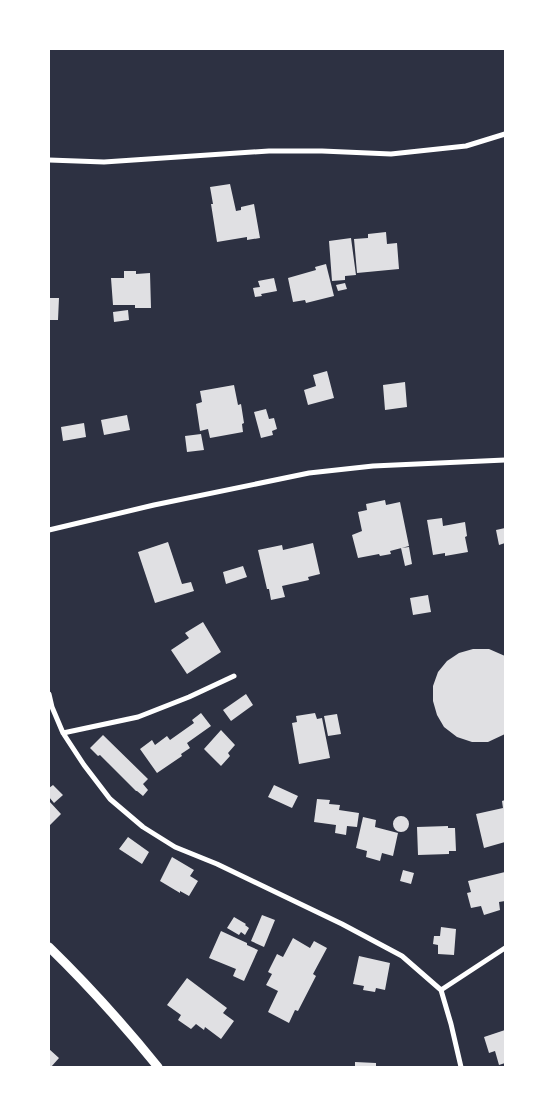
<svg xmlns="http://www.w3.org/2000/svg" width="554" height="1116" viewBox="0 0 554 1116" font-family="'PT Sans',sans-serif">
<rect width="100%" height="100%" fill="#2d3142"/>
<path fill="#e0e0e3" d="M230,184L236,211L241,210V207L254,204L260,238L247,240V237L217,242L211,204H213L210,187Z
M386,232L387,244L397,243L399,269L357,273L354,239L368,238V234Z
M351,238L356,275L345,276V280L332,281L329,241Z
M326,264L334,296L306,303L305,300L293,302L288,278L316,270L315,267Z
M124,271H136V274L150,273L151,308H135V305H113L111,278H124Z
M274,278L277,291L261,294L262,296L255,297L253,288L260,287L258,281Z
M345,283L347,289L338,291L336,285Z
M49,298H59L58,320H49Z
M128,310L129,320L114,322L113,312Z
M327,371L334,398L308,405L304,390L316,386L313,375Z
M405,382L407,407L385,410L383,385Z
M234,385L238,405L241,404L244,423L242,424L243,432L210,438L208,429L200,431L196,404L202,402L200,391Z
M266,409L269,419L274,418L277,429L272,431L273,435L261,438L254,412Z
M127,415L130,430L104,435L101,420Z
M84,423L86,437L63,441L61,427Z
M201,434L204,450L187,452L185,436Z
M385,500L386,505L400,502L409,546L390,551L391,554L380,556L379,554L358,558L352,535L362,531L358,512L367,510L366,504Z
M442,518L443,526L465,522L467,536L465,537L468,552L445,556V553L433,555L427,520Z
M505,528V543L499,545L496,530Z
M168,542L182,584L191,582L194,591L155,603L138,552Z
M313,543L320,574L308,577L309,580L282,586L285,597L271,600L269,589H267L258,550L282,545L283,550Z
M409,547L412,564L405,566L401,548Z
M243,566L247,577L226,584L223,572Z
M428,595L431,612L413,615L410,598Z
M203,622L221,652L187,674L171,650L189,638L185,633Z
M473,649H489L505,656V734L488,742H472L457,737L444,727L437,715L433,701V686L438,672L447,661L459,653Z
M246,694L253,705L231,721L223,710Z
M201,713L211,726L187,743L190,748L181,754L182,756L157,773L140,749L152,740L155,745L167,736L170,740L194,723L192,720Z
M315,713L317,719L322,718L330,758L299,764L292,723L297,722L296,716Z
M337,714L341,734L328,736L324,716Z
M221,730L235,745L228,753L230,756L221,766L204,749Z
M103,735L148,779L143,784L148,790L143,796L137,791H136L100,755L98,756L90,748Z
M53,785L63,795L54,803L49,797V788Z
M274,785L298,796L292,808L268,797Z
M317,799L330,800L329,804L340,805L339,810L359,813L357,827L347,826L346,835L335,833L336,825L314,822Z
M505,800V842L484,848L476,814L503,808L502,801Z
M49,801L61,814L49,826Z
M393 824a8 8 0 1 1 16 0a8 8 0 1 1-16 0Z
M363,817L376,820L375,827L398,833L393,856L382,853L380,861L366,857L367,851L356,848Z
M448,826V828H455L456,851H449V854L418,855L417,827Z
M128,837L149,852L142,864L119,849Z
M172,857L194,870L190,876L198,881L189,896L180,891V893L160,881Z
M403,870L414,873L411,884L400,881Z
M505,872V901L499,902L500,910L484,915L481,906L471,908L467,893L471,892L468,881Z
M262,915L275,920L264,947L251,941Z
M234,917L246,924L245,925L249,928L245,935L241,932L239,935L227,928Z
M441,927L456,929L454,955L438,954V945L433,944L434,936H440Z
M221,931L247,943V945L258,950L244,981L233,976L236,969L209,958Z
M293,938L310,948L314,941L327,948L313,974L316,976L298,1011L295,1010L289,1023L268,1012L278,991L266,985L272,974L268,972L277,954L283,957Z
M359,956L390,963L385,990L376,988L375,992L363,990L364,986L353,984Z
M187,978L227,1008L223,1013L234,1021L221,1039L205,1027L204,1030L196,1024L191,1029L178,1020L181,1015L167,1005Z
M505,1030V1063L499,1065L495,1051L489,1053L484,1037Z
M49,1049L59,1058L51,1067H49Z
M355,1062L376,1063V1067H355Z"/>
<g fill="none" stroke-linecap="round" stroke-linejoin="round">
<path stroke="#fff" stroke-width="5" d="M49,160L104,162L269,151H322L391,154L466,146L505,134
M49,530L154,505L309,473L373,466L505,460
M49,694L52,707L63,733L84,765L110,799L143,827L175,847L217,864L342,924L402,956L441,990L451,1024L461,1067
M63,733L138,717L189,697L234,676
M441,990L505,948"/>
<path stroke="#fff" stroke-width="9" d="M49,947C88,985 124,1025 158,1067"/>
</g>
<rect width="554" height="1116" fill="none" stroke="#ffffff" stroke-width="100"/>
</svg>
